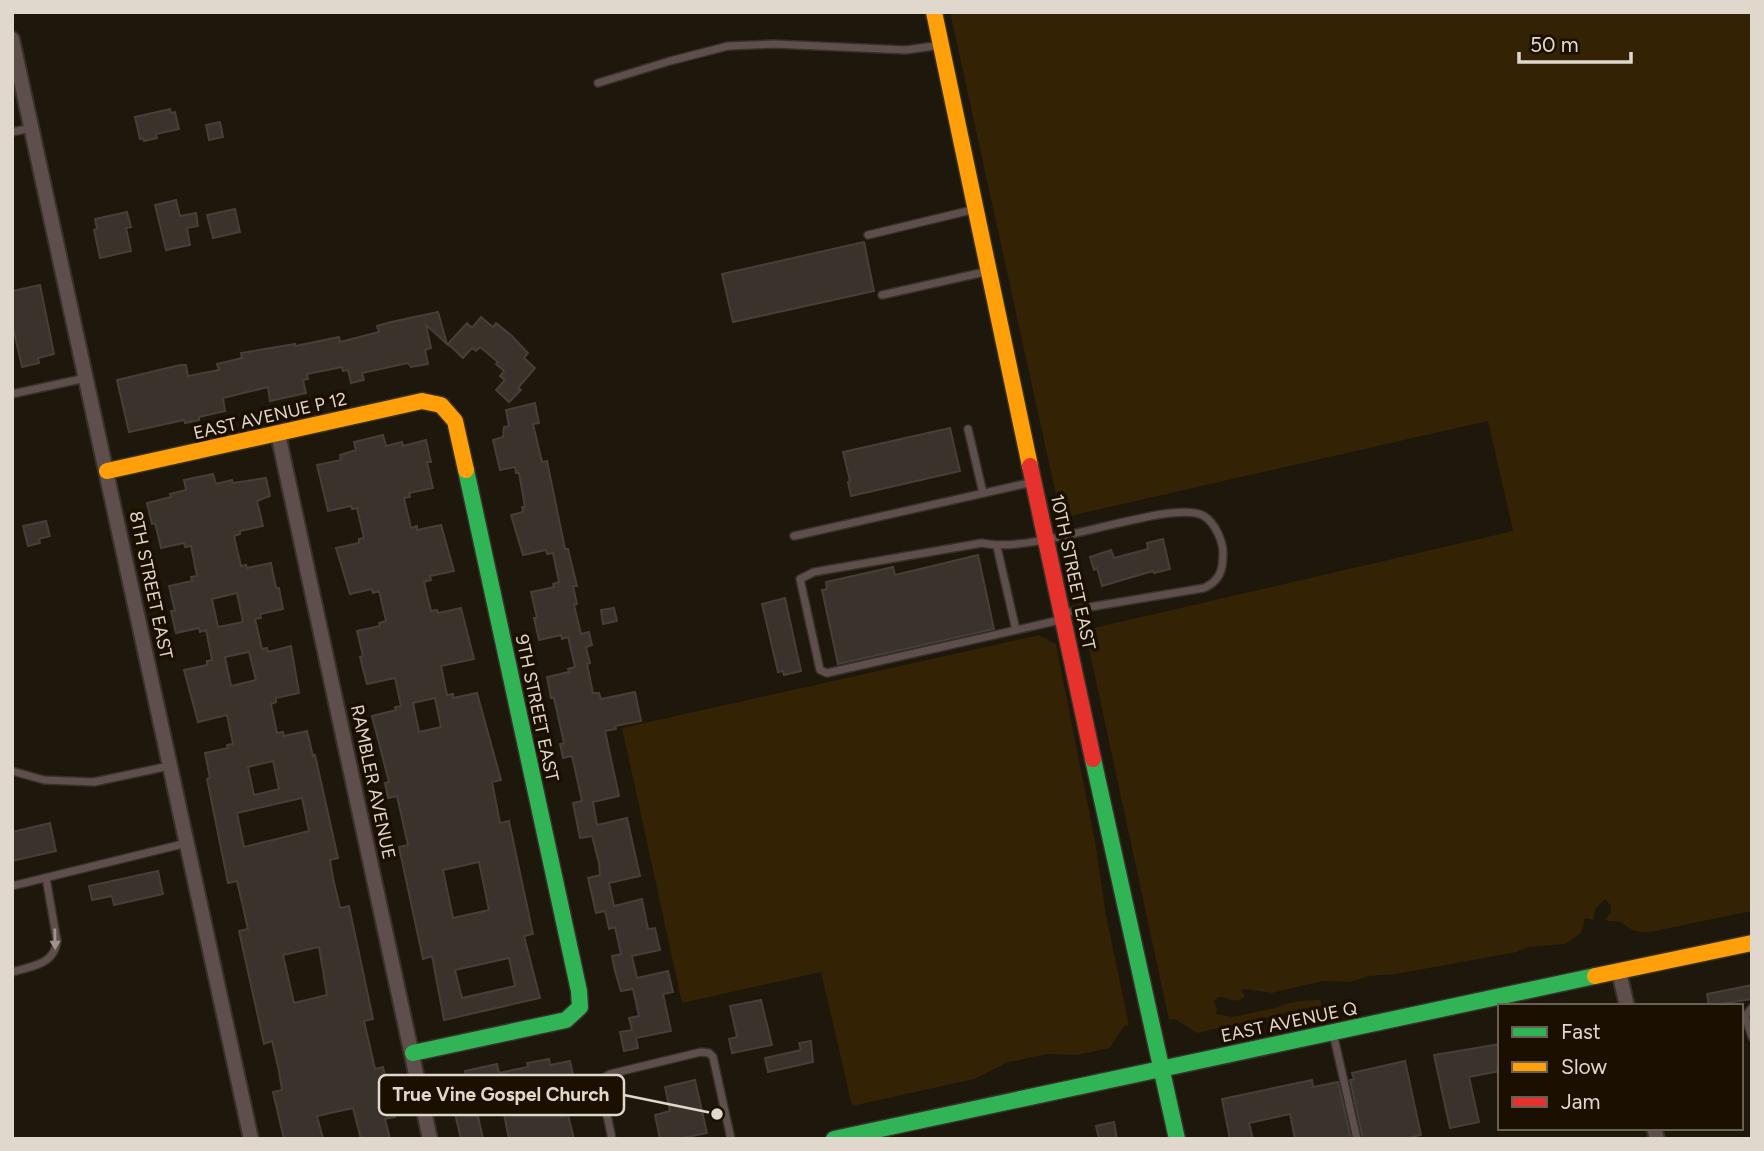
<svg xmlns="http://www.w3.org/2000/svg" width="1764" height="1151" viewBox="0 0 1764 1151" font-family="Figtree,sans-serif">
<rect width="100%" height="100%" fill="#1d170c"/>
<path fill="#332203" d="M950,12H1752V911L1650,932C1636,932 1631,931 1621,922L1608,921L1605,919L1611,913V906L1605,899L1596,908L1593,920L1585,918L1581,933L1565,944L1529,947L1517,952L1396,974L1369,976L1349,982L1323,981L1272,993L1245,989L1241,990L1245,996C1236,1006 1229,997 1219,997L1213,1001L1217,1008L1216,1014L1233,1017L1279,1007C1287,1001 1309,1000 1320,1000L1324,1010L1311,1013L1309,1008L1197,1033L1175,1019L1169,1020L1085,630L1513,531L1488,421L1061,518Z
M1039,635L1056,644L1095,841L1106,915L1129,1025L1124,1026L1110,1048L1077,1055L1047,1054L1006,1063L974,1079L852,1106L821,972L682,1003L622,728Z"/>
<path fill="#3a332b" stroke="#463f37" stroke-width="2" fill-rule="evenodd" d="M170,109L171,113L175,112L179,129L156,134L157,138L144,141L143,138L140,139L135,117Z
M220,122L223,137L209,140L206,125Z
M176,200L180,216L196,213L198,226L187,228L190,245L166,250L155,205Z
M235,209L240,232L213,238L207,215Z
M127,212L131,227L126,228L131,251L100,258L94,230L97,229L95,219Z
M864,242L874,291L733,322L722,274Z
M40,285L54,354L38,358L39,363L22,367L12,323V291Z
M438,312L447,344L426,325L431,348L425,350L428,364L411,367L408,363L362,373L364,380L351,383L348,370L343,371L342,367L307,374L308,379L303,380L306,393L270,401L268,387L223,398L225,411L199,417V420L185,423L184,420L129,432L117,380L180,365H186L188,376L219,370L217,364L242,358L241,353L295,344V346L339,337L340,342L379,332L377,326L391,322Z
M481,317L493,327L496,323L512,336L528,353L524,358L535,368L518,388L521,390L509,402L496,390L505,380L500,376L504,371L496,364L498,362L480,347L476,351L472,348L463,358L448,344L467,323L472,328Z
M535,403L539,423L533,424L542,462L547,461L565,549H568L577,586H573L577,604L574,605L581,634L589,632L592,645L586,647L590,663L587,664L593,693H599L601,699L635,692L641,721L615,726L616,729L605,731L619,796L593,802L597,825L627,818L640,876L609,883L614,906L642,899L648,929L655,928L660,950L632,956L637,978L668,971L673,992L663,994L671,1031L636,1038L638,1048L624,1051L620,1032L632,1030L629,1018L639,1016L633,989L621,991L615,971L612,956L621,954L615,927L609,929L605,911L596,913L588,878L600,875L599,863L592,836L580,838L573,803L582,801L572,756L563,758L560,744L564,743L554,698H551L547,677L569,672L568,669L575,667L568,637L562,639L561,635L539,640L534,618H537L531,592L554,587L553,584L559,582L553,553L547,554L546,550L523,555L511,515L523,512L522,507H525L519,473H516L515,467L500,470L493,440L503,437L504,427L509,426L506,410Z
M950,428L960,471L851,496L848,482L850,481L843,452Z
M383,435L386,446L402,442L403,446L426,440L431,462H427L433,488L409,493L410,497L404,498L411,528L417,526V530L441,525L454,571L430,576L431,580L424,582L431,611L437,610L438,613L461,608L474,659L441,666L447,695L453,694V698L477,693L501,780L492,782L500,823L509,821L533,934L524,936L540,998L444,1020L432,956L423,959L399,847L408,845L397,796L388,798L385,783L389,782L372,716L396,710L395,707L401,706L395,678L367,684L360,657L363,656L357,631L380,626L379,623L386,621L379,591L373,593L372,589L350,594L336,548L359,543V539L364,538L357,508L352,509L351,506L328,511L317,465L341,460L340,455L356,450L354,442ZM435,698L441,727L419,732L413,703ZM479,862L489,910L453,918L443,870ZM509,958L515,986L462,998L455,970Z
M213,474L216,484L232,480L233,483L266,478L270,496L257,501L263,526L240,531V534L234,536L241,566L246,565L247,568L271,563L276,588H279L283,609L260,614L261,618L255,619L262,649L267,648L268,652L291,646L299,693L276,698V702L271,704L277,733L283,732L284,736L307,731L313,756L315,755L338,858L330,860L333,878L340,908L349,906L373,1019L364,1021L375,1069L383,1067L395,1117L385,1119L390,1139H361L353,1108L317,1116L323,1139H284L273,1092L282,1090L279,1071L272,1041L264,1044L239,931L248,929L237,881L228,883L207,779L210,778L205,753L228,748L227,745L233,744L227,715L198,722L184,670L207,665V661L212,660L206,630L200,632L199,628L176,633L171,611H175L169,586L192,581L191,577L197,576L191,546L185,547L184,543L161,548L155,523L152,524L147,503L171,497L170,494L186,490L184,480ZM237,593L243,622L218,627L212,599ZM249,652L256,680L231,686L225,657ZM273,761L279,789L254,795L248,767ZM302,798L309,831L244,847L237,813ZM319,947L327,995L294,1003L283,955Z
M46,521L50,536L39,539L40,543L28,546L23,526Z
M1163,539L1170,569L1154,573L1153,571L1102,586L1097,568L1094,570L1090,557L1111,550L1114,558L1148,549L1147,543Z
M978,555L994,629L838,664L822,590L827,589L826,582L893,567L895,575Z
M785,598L801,671L784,675L783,671L778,672L762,604Z
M614,608L617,621L603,624L601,610Z
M50,823L56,851L12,861V832Z
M158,871L163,894L114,905L112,896L92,900L89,886Z
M1752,985V999L1709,1006L1707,994Z
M761,1000L772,1045L732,1053L729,1039L737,1037L730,1006Z
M811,1041L813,1062L768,1072L765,1058L801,1050L799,1043Z
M1500,1044V1071L1469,1077L1479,1122L1450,1128L1434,1055Z
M549,1059L550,1065L570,1061L574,1080L554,1084L561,1117L568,1115L574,1139H509L498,1084L472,1089L483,1139H461L448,1084L467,1080L465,1071L497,1064L499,1073L528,1067L527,1063Z
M1405,1061L1421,1135L1403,1139H1363L1350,1080L1354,1079L1352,1073Z
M695,1080L707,1133L678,1139H660L655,1115L670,1111L665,1087Z
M1312,1080L1313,1087L1338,1082L1351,1139H1295L1290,1114L1249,1123L1253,1139H1230L1222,1099Z
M1114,1122L1117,1139H1099L1096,1126Z"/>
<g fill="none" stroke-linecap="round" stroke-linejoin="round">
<defs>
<path id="lane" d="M598,83L670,61L728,46L774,44L906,50L941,45
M12,132L31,128
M868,235L976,209
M882,295L989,271
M12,394L86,378
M968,429L983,493
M794,536L1033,482
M997,547L1016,630
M1060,620L827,673L820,670L800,579L814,572L982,543C1037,556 1171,497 1204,516C1215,523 1223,541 1223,553C1223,570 1220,581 1204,588L1084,608L1063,614
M12,771L44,780L94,782L169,766
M12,886L187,843
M12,972C32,966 54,965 57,941L46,878
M1752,1008L1745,1016L1752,1037
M1333,1033L1357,1139
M612,1139L601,1087L604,1078L610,1074L701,1052L709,1053L713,1057L731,1139"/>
<path id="street" d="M12,39L251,1139
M278,434L430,1139
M1619,972L1627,1006
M1654,1128L1657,1139"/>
<path id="fast" d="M1093,759L1177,1139
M413,1053L566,1020L580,1007L579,991L466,470
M834,1139L1595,976"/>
<path id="slow" d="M934,12L1030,466
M107,471L422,401L441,405L455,421L466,470
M1595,976L1752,943"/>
<path id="jam" d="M1030,466L1093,759"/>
</defs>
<use href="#lane" stroke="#373129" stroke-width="10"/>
<use href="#street" stroke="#373129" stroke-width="18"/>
<use href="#fast" stroke="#373129" stroke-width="19"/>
<use href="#slow" stroke="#373129" stroke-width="19"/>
<use href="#jam" stroke="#373129" stroke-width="19"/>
<use href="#lane" stroke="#5e4e4c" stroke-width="7"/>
<use href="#street" stroke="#5e4e4c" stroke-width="14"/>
<use href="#fast" stroke="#30b455" stroke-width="16"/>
<use href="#slow" stroke="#ff9f0a" stroke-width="16"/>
<use href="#jam" stroke="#e5322d" stroke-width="16"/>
</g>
<defs><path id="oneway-solid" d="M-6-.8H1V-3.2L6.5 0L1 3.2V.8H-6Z" transform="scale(1.75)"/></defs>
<use fill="#9f938c" href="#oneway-solid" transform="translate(55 939) rotate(89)"/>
<g text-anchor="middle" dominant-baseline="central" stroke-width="7" stroke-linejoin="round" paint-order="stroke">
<g font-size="18" fill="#e0d8cc" stroke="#1b0f00">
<text transform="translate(270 416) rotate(-13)">EAST AVENUE P 12</text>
<text transform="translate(1073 572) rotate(78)">10TH STREET EAST</text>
<text transform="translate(151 585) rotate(78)">8TH STREET EAST</text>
<text transform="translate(537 708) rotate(78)">9TH STREET EAST</text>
<text transform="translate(373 782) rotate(78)">RAMBLER AVENUE</text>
<text transform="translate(1289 1022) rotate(-12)">EAST AVENUE Q</text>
</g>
</g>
<path fill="none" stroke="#e0d8cc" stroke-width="2.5" d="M717 1114L624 1095"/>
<circle fill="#e0d8cc" stroke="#1b0f00" stroke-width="2.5" cx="717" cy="1114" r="7"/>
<rect fill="#1b0f00" stroke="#e0d8cc" stroke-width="2.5" x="379" y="1075" width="245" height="40" rx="7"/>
<g font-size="19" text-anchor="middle" font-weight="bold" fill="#e0d8cc">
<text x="501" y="1101">True Vine Gospel Church</text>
</g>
<rect width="1764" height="1151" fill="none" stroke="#e0d8cc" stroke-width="28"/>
<rect x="1498" y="1004" width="245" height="126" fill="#1b0f00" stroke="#6a5f52" stroke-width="2"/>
<rect x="1512" y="1027" width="35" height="10" fill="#30b455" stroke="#6a5f52" stroke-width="2"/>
<text x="1561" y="1039" font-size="21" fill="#e0d8cc">Fast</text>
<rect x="1512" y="1062" width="35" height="10" fill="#ff9f0a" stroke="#6a5f52" stroke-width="2"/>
<text x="1561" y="1074" font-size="21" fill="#e0d8cc">Slow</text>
<rect x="1512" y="1097" width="35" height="10" fill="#e5322d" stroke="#6a5f52" stroke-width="2"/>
<text x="1561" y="1109" font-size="21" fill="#e0d8cc">Jam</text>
<path d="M1519 52v10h112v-10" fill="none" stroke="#e0d8cc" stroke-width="3.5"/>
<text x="1530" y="52" font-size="21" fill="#e0d8cc" stroke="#1b0f00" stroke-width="5" paint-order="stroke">50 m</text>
</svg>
